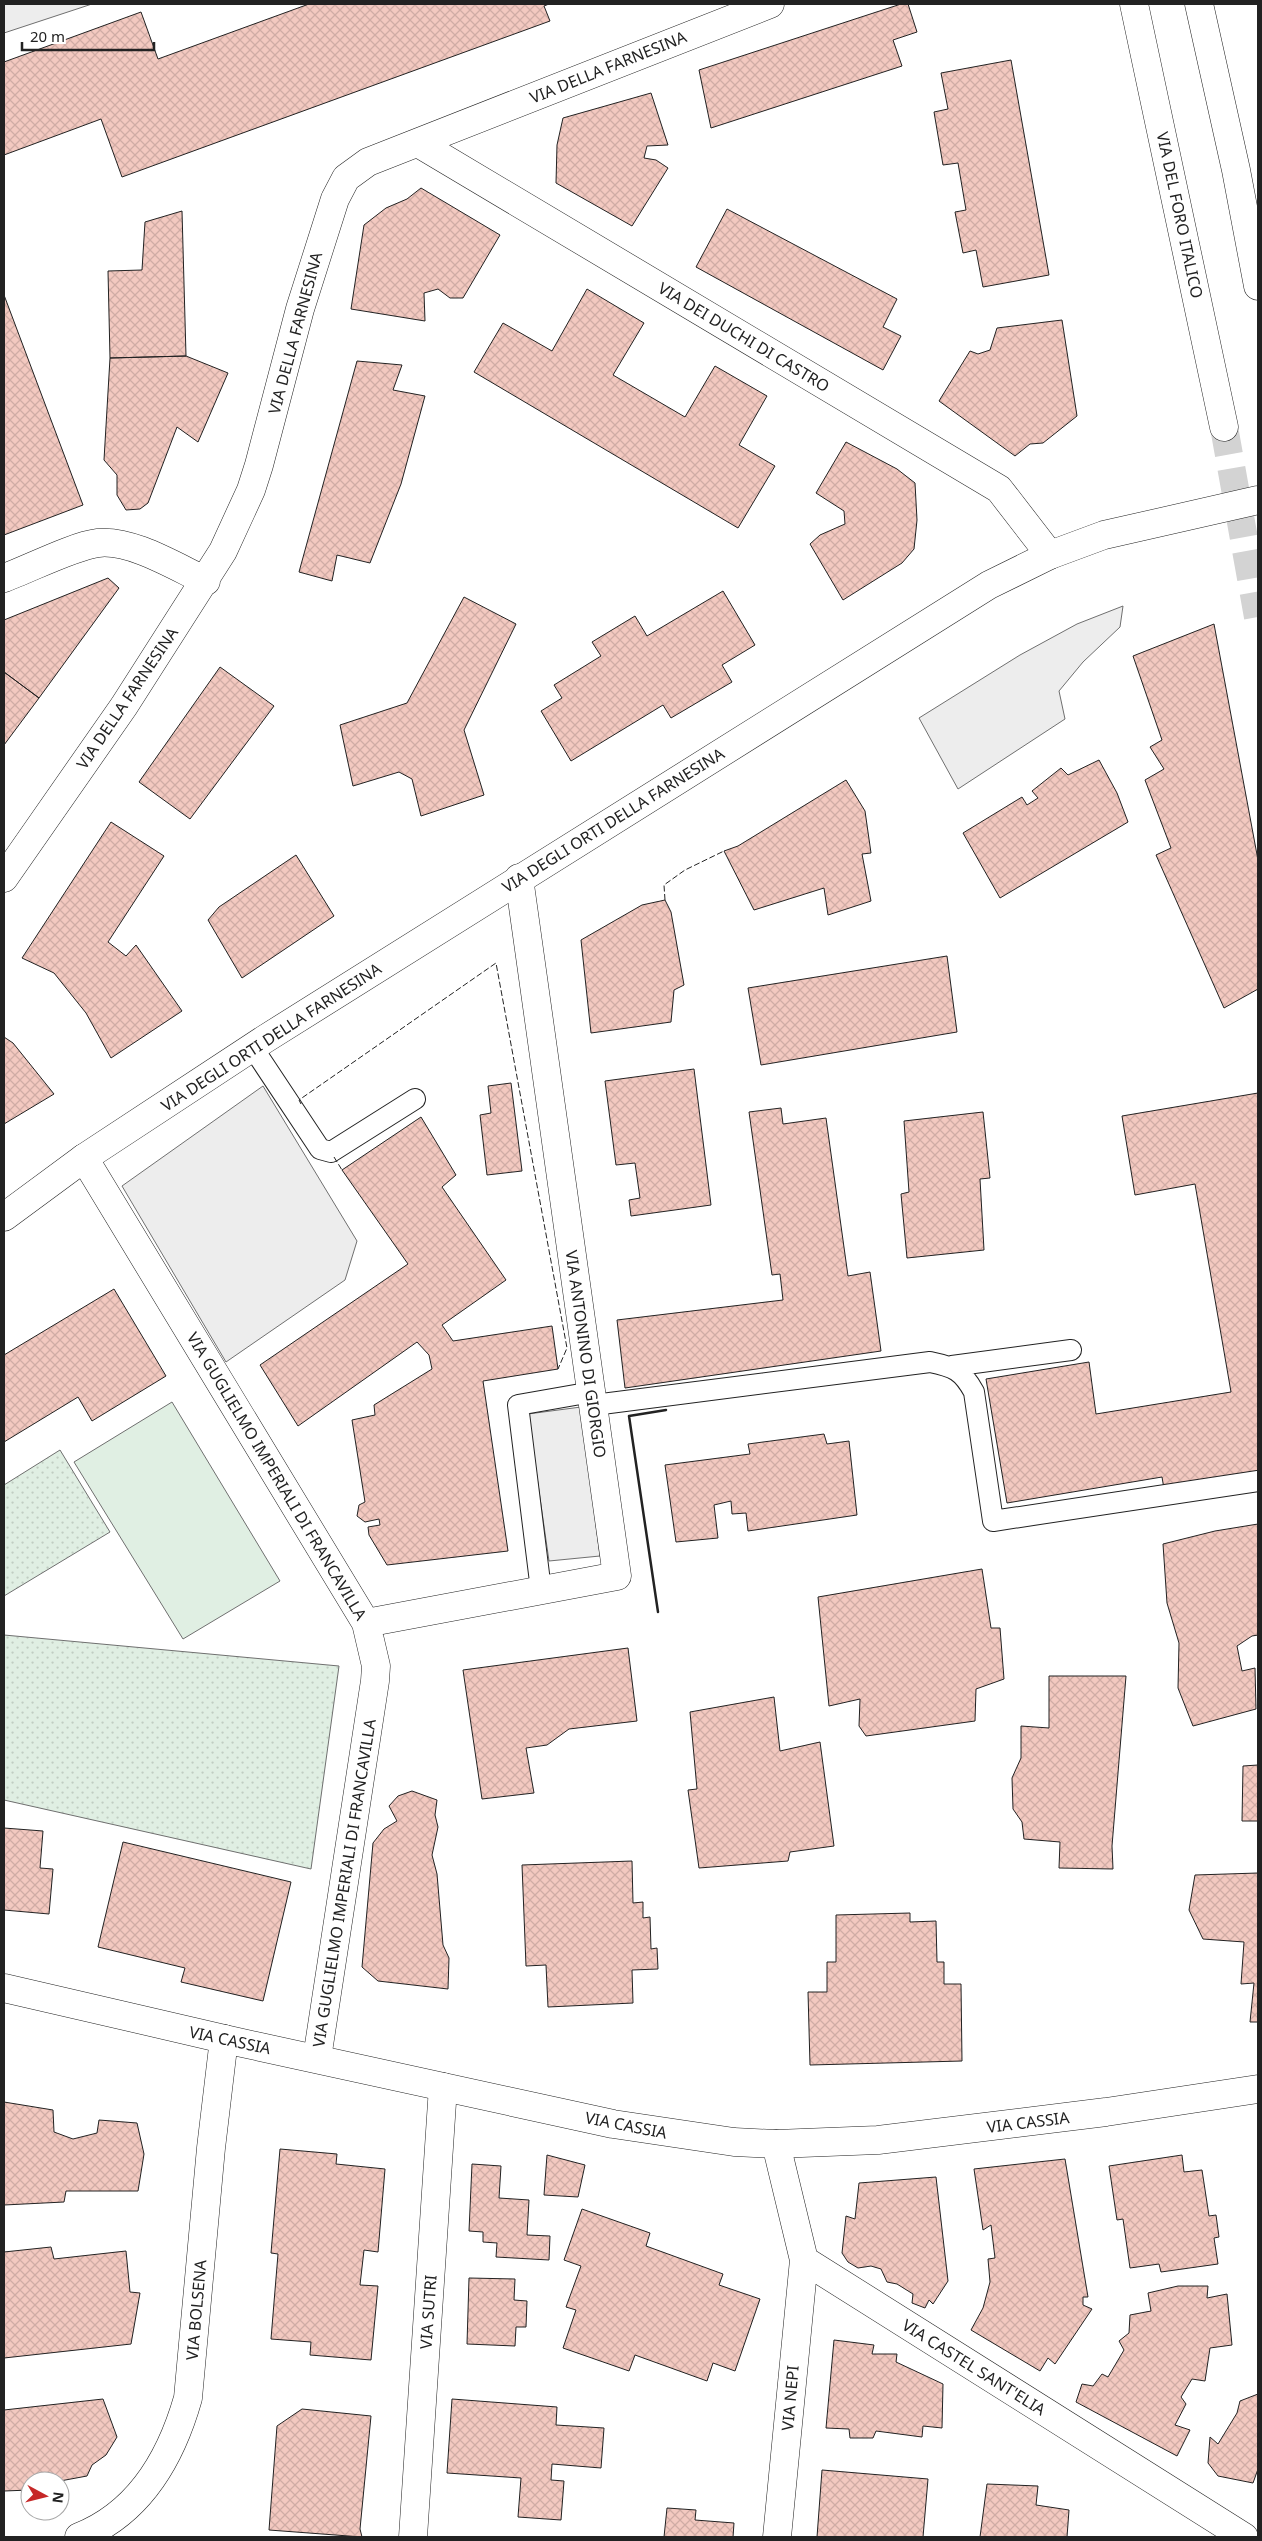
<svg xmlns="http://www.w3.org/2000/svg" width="1262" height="2541" viewBox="0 0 1262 2541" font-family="'Noto Sans',sans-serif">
<defs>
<pattern id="park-dots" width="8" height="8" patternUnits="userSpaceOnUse" patternTransform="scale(1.25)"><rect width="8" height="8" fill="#e0efe3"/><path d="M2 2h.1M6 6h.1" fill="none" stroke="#c0cdc2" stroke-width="1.8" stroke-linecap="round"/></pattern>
<pattern id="building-cross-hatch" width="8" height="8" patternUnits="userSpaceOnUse" patternTransform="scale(1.25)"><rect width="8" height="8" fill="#f3c9c0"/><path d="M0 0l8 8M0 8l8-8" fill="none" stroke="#d0aca5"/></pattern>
</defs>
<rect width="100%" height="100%" fill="#fff"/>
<path fill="url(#park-dots)" stroke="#6f6f6f" d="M60,1450L110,1532L4,1596V1485Z
M4,1635L339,1666L311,1869L4,1800Z"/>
<path fill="#e0efe3" stroke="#6f6f6f" d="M172,1402L280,1581L183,1639L74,1462Z"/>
<path fill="#ededed" stroke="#6f6f6f" d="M4,4H92L4,33Z
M1123,606L1120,627L1083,662L1059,691L1065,719L958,789L919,718L1020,655L1077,624Z
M263,1086L357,1241L345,1280L226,1362L122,1186Z
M581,1407L600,1556L549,1561L528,1414Z"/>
<path fill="url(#building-cross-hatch)" stroke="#222" d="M309,4H549L544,6L550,21L122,177L101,119L4,155V62L141,12L158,59Z
M901,4H908L917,32L893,40L902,66L711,128L699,70Z
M1011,60L1049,275L983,287L976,250L963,253L955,212L966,210L958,163L943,165L934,112L948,109L941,73Z
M651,93L668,145L647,146L644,158L656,160L668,168L632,226L556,183L557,145L563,118Z
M421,188L500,235L463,298H450L438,289L424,293L425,321L351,309L364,225L386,208L407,199Z
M727,209L897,299L883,327L901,336L883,370L696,267Z
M182,211L186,356L110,358L108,271L142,270L145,222Z
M587,289L644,323L613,375L685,417L715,366L767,396L739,445L775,466L738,528L474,372L503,323L552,351Z
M4,295L83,505L4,535Z
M1062,320L1077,416L1043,443L1030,444L1015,456L939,401L970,351L978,354L990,350L997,328Z
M186,356L228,373L198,442L177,427L148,503L140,509L126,510L117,495V475L104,460L110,358Z
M357,361L402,365L393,390L425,396L401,484L370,563L337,555L332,581L299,572Z
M846,442L897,469L915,483L917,520L914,549L902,563L843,600L810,544L820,535L845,524L844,511L816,493Z
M108,578L119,588L39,698L4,672V620Z
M723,591L755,645L722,665L732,682L671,718L663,705L571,761L541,711L562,698L554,685L601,656L592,642L635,616L647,636Z
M464,597L516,624L464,730L484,795L421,816L412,779L399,772L353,786L340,725L407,703Z
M1214,624L1258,860V989L1224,1008L1156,855L1171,848L1145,780L1164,769L1150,747L1162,740L1133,656Z
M220,667L274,706L190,819L139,782Z
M4,672L39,698L4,745Z
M1099,760L1117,793L1128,822L1000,898L963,833L1022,797L1027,805L1038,798L1032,791L1061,768L1068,775Z
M846,780L865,811L871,853L862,854L871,901L828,915L824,888L754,910L724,851L738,846Z
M111,822L164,856L108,942L126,956L136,945L182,1011L111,1058L86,1013L54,973L22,958Z
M296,855L334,916L242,978L208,920L219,907Z
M665,900L671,912L684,985L674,990L671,1022L591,1033L581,940L642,905Z
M947,956L957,1032L761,1065L748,988Z
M4,1037L13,1043L54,1094L4,1124Z
M694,1069L711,1205L631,1216L629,1200L640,1198L635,1163L616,1165L605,1081Z
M511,1083L522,1171L487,1175L480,1115L491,1113L488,1086Z
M1258,1093V1472L1164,1489L1162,1477L1007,1503L986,1379L1089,1362L1096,1414L1231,1392L1195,1184L1135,1195L1122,1116Z
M781,1108L783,1124L826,1118L848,1276L870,1272L881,1351L625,1388L617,1320L783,1300L780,1274L772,1275L749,1112Z
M983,1112L990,1178L980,1179L984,1250L907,1258L901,1194L909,1192L904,1121Z
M421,1117L456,1175L442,1187L506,1280L442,1325L453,1341L552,1326L558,1369L483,1381L508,1551L387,1565L369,1535L368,1527L380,1525L379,1519L365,1522L357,1516L359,1505L365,1502L352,1420L375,1415L374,1405L432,1369L429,1355L417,1342L298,1426L260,1365L408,1264L342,1170Z
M114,1289L166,1376L92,1421L78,1397L4,1442V1355Z
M824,1434L827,1444L849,1441L857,1515L748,1531L746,1513L732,1514L731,1501L714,1505L718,1538L676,1542L665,1465L750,1454L748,1444Z
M1258,1524V1635L1252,1636L1237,1646L1242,1671L1255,1668L1256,1709L1193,1726L1178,1688L1179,1643L1167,1603L1163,1544L1215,1531Z
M982,1569L991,1628H1000L1004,1679L976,1689L975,1721L866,1736L859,1726L860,1699L829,1706L818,1597Z
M628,1648L637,1721L569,1729L547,1745L526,1748L534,1793L482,1799L463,1670Z
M1049,1676H1126L1112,1846L1113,1869L1059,1868L1060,1842L1024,1839L1022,1822L1013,1809L1012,1778L1021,1758V1726L1049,1728Z
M774,1697L780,1751L820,1742L834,1846L790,1852L788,1861L699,1868L688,1790L697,1789L690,1712Z
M1258,1765V1821H1242L1243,1766Z
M412,1791L437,1800L435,1815L438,1827L432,1855L437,1874L443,1945L449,1958L448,1989L378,1981L362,1967L373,1843L384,1829L397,1821L389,1806L398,1796Z
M4,1828L43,1831L40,1868L53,1869L49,1914L4,1910Z
M123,1842L291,1882L263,2001L181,1982L185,1968L98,1947Z
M632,1861L633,1903L643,1902V1918L650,1917L651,1949L657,1948L658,1969L632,1970L633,2003L548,2007L546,1965L526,1966L522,1865Z
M1258,1873V2022H1250L1254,1983L1241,1984L1244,1942L1203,1939L1189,1910L1195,1875Z
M910,1913V1922L936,1921L937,1962H944V1984H961L962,2061L810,2065L808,1992H827V1962H836V1915Z
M4,2102L53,2110L54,2132L73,2139L97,2133L99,2120L137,2123L144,2154L138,2191H66L64,2202L4,2205Z
M280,2149L337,2154L336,2164L385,2169L378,2252L364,2250L360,2285L378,2286L371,2360L310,2355L311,2342L271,2339L278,2254L271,2253Z
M547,2155L585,2165L578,2197L544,2195Z
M1182,2155L1184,2172L1202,2170L1209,2216L1216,2215L1219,2237L1214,2238L1218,2264L1161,2272L1159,2264L1130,2268L1123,2219L1117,2220L1109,2166Z
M1065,2159L1088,2297H1083V2305L1092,2309L1055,2364L1048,2358L1040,2371L971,2330L983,2308L990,2282L988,2259L995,2258L991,2225L983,2230L974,2169Z
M472,2164L501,2166L499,2198L529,2200L527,2235L550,2236L549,2260L496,2257L497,2243L483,2242V2232L469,2231Z
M936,2177L948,2281L933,2304L929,2300L925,2308L912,2303L913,2294L897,2284L887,2282L881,2269L871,2266L858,2268L848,2262L842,2253L846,2216L855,2219L859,2183Z
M582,2209L650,2233L646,2246L723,2274L719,2285L760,2299L735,2371L713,2363L707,2381L635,2355L629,2371L563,2348L576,2310L566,2307L581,2266L564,2260Z
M51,2247L54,2259L126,2251L130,2292L140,2293L131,2344L4,2358V2252Z
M469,2278L515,2279L514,2300L527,2301L526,2327H516L515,2346L467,2344Z
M1178,2286H1208L1207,2298L1227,2294L1232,2345L1210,2348L1205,2381L1192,2379L1181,2397L1186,2404L1175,2425L1190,2430L1177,2456L1076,2402L1082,2384L1093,2386L1102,2374L1108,2377L1124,2350L1119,2341L1129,2333L1130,2315L1151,2311L1148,2293Z
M834,2340L874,2345L872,2354H897L896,2362L943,2384L942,2428L923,2426L922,2437L876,2431L873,2438H850L849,2429L826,2428Z
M1258,2394V2469L1253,2483L1218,2476L1208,2463L1210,2437L1218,2444L1237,2413L1240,2401Z
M103,2399L117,2437L106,2455L92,2465L87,2476L60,2481H30V2490L4,2491V2410Z
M452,2399L557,2407L556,2425L604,2428L601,2468L552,2464L551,2480L564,2481L561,2520L518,2517L521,2478L447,2473Z
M302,2409L371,2416L360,2529L362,2537L269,2530L277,2426Z
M822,2470L928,2479L923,2537H817Z
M987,2484L1038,2486L1036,2505L1069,2510L1067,2537H980Z
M667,2508L696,2510L695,2520L734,2523L733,2537H664Z"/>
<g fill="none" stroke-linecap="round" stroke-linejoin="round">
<path stroke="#d3d3d3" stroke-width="28" stroke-dasharray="28 14" stroke-linecap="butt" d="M1224,427L1258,617"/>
<defs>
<path id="lane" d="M253,1048L320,1149L331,1152L415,1099
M952,1366L1071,1350
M594,1405L930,1362C954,1367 962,1370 974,1392L993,1521L1258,1481
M541,1590L518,1405L592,1392"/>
<path id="street" d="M418,143L999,489L1050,555
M4,578C29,569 73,546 98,543C131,539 176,567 206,581
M4,878L124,706L223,551L251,490L259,465L300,309L335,199L346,178L368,162L770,4
M84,1158L366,1623L376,1666L375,1681L317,2058
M366,1623L617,1576L519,878
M776,2144L804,2260L1244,2537
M79,2537C140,2513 171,2458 188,2398L211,2148L224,2039
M413,2537L443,2087
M777,2537L804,2260"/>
<path id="secondary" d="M4,1217L84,1158L265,1039L989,585L1050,555L1104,535L1258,500
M4,1988L224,2039L613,2124L734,2142L776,2144L878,2140L1106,2112L1258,2089"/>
<path id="highway" d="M1134,4L1224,427
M1199,4L1236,170L1258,286"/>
</defs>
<use href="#lane" stroke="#222" stroke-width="22"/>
<use href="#street" stroke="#222" stroke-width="29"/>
<use href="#secondary" stroke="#222" stroke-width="29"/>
<use href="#highway" stroke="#222" stroke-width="29"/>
<use href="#lane" stroke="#fff" stroke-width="20"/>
<use href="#street" stroke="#fff" stroke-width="28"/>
<use href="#secondary" stroke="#fff" stroke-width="28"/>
<use href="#highway" stroke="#fff" stroke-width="28"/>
<path stroke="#222" stroke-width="1" stroke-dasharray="6 2.5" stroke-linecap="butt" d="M665,900L664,885L685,870L724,851
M301,1104L299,1100L496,963L567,1348L558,1369
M334,1157L342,1170"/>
<path stroke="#222" stroke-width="2.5" d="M658,1612L629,1416L666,1410"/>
</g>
<g text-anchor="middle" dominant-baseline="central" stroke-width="4" stroke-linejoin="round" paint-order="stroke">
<g font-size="16" fill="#222" stroke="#fff">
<text transform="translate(608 67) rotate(-22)">VIA DELLA FARNESINA</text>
<text transform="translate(1180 215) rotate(78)">VIA DEL FORO ITALICO</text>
<text transform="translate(295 333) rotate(-75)">VIA DELLA FARNESINA</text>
<text transform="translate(744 337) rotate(31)">VIA DEI DUCHI DI CASTRO</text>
<text transform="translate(127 698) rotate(-56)">VIA DELLA FARNESINA</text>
<text transform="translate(613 820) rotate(-32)">VIA DEGLI ORTI DELLA FARNESINA</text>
<text transform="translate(271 1037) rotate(-33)">VIA DEGLI ORTI DELLA FARNESINA</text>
<text transform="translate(586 1354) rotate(82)">VIA ANTONINO DI GIORGIO</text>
<text transform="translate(277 1476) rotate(59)">VIA GUGLIELMO IMPERIALI DI FRANCAVILLA</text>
<text transform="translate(344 1883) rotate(-81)">VIA GUGLIELMO IMPERIALI DI FRANCAVILLA</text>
<text transform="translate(230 2040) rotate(12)">VIA CASSIA</text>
<text transform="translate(1028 2122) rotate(-7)">VIA CASSIA</text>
<text transform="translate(626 2125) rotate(11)">VIA CASSIA</text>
<text transform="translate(196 2310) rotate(-85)">VIA BOLSENA</text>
<text transform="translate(428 2312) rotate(-86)">VIA SUTRI</text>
<text transform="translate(974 2367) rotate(32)">VIA CASTEL SANT'ELIA</text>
<text transform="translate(790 2398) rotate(-85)">VIA NEPI</text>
</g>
</g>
<rect width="1262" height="2541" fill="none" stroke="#222222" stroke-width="10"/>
<g transform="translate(45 2496) rotate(97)"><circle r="24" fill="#ffffff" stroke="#a7a7a7"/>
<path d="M0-4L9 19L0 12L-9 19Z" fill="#c62828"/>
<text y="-8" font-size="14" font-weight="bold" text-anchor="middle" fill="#222222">N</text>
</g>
<path d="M22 42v8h132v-8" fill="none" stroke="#222222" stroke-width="2.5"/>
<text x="30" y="42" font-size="15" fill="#222222" stroke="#ffffff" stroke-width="4" paint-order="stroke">20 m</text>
</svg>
